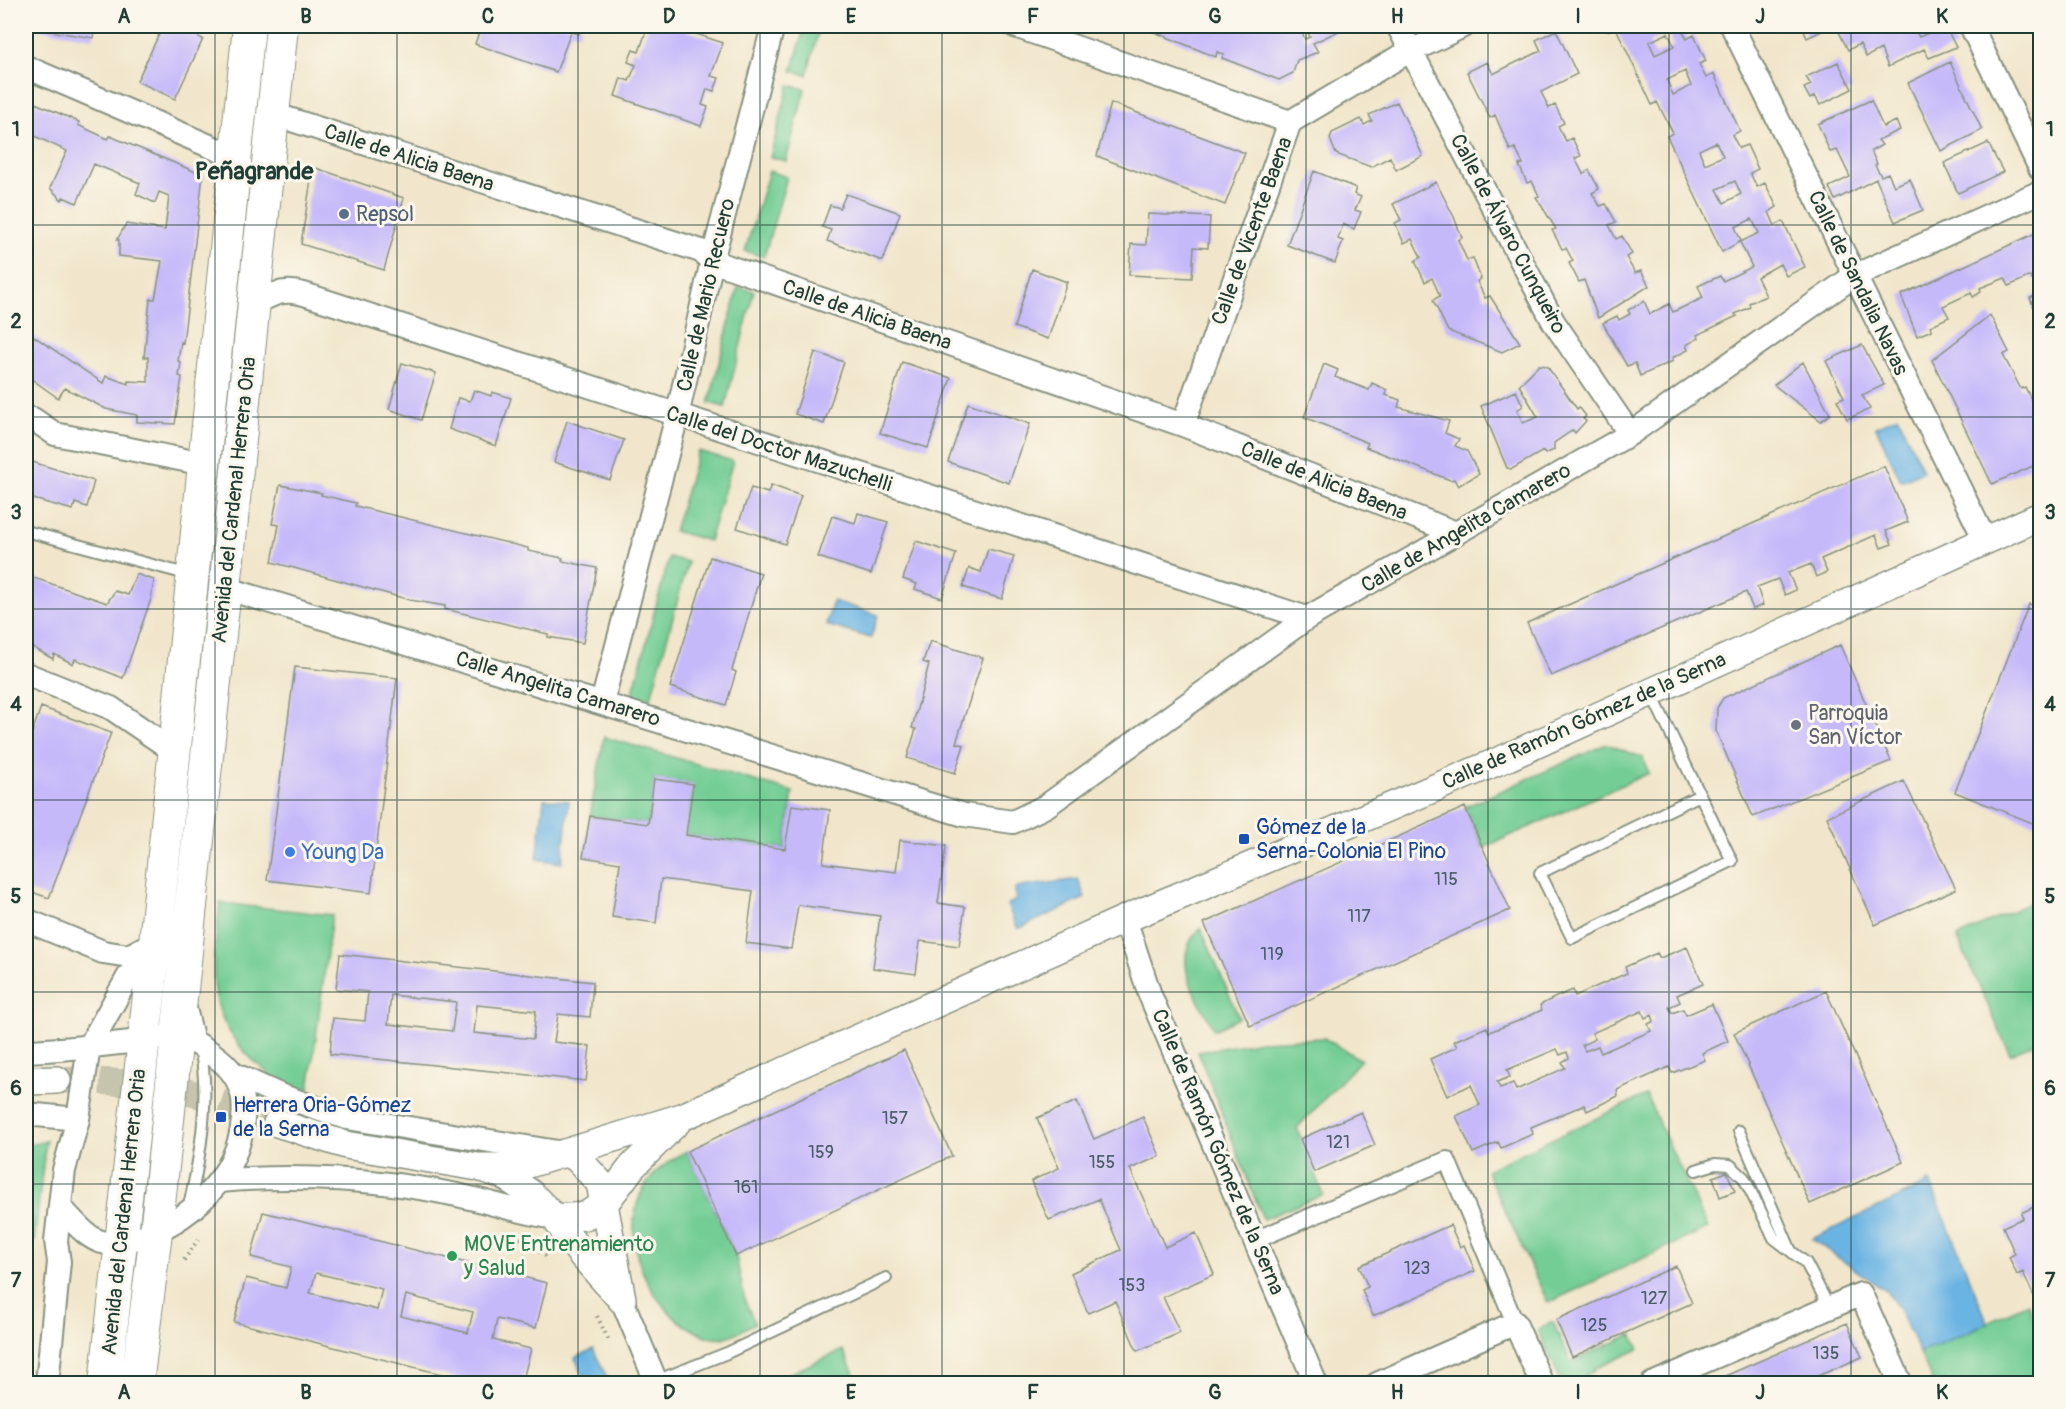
<svg xmlns="http://www.w3.org/2000/svg" width="2066" height="1409" viewBox="0 0 2066 1409" font-family="Pangolin,sans-serif">
<rect width="100%" height="100%" fill="#fbf7ec"/>
<filter id="ink" filterUnits="userSpaceOnUse"><feTurbulence type="fractalNoise" baseFrequency=".0167" numOctaves="2"/><feDisplacementMap in="SourceGraphic" scale="12" xChannelSelector="R" yChannelSelector="G"/><feConvolveMatrix kernelMatrix="1 2 1 2 8 2 1 2 1" color-interpolation-filters="sRGB"/></filter>
<filter id="wash" filterUnits="userSpaceOnUse"><feTurbulence type="fractalNoise" baseFrequency=".008" numOctaves="4" result="noise"/><feDisplacementMap in="SourceGraphic" scale="24" xChannelSelector="R" yChannelSelector="G"/><feGaussianBlur stdDeviation="1.35" result="paint"/><feColorMatrix in="noise" values="0 0 0 0 0 0 0 0 0 0 0 0 0 0 0 0 0 1.4 0 .05"/><feComposite in="paint" operator="in"/></filter>
<g filter="url(#wash)">
<rect width="100%" height="100%" fill="#f1e6cb"/>
<path fill="#73cd94" stroke="#498564" stroke-width="1.5" d="M805,26H820L807,75L792,71Z
M789,85L805,89L786,161L770,157Z
M769,171L787,177L764,257L745,251Z
M738,287L754,291L725,407L709,403Z
M698,451L733,461L709,541L674,531Z
M669,557L688,562L650,701L632,696Z
M604,737L793,792L785,849L686,835L692,784L654,779L648,824L590,816Z
M1606,744L1642,757L1649,773L1483,848L1465,807Z
M2040,898V1041L2010,1054L1957,937Z
M220,903L332,915L309,1090C288,1088 273,1078 257,1064C202,1015 212,970 220,903Z
M1201,928L1239,1018L1214,1030C1198,998 1167,958 1201,928Z
M1324,1038L1361,1060L1297,1128L1323,1195L1263,1219L1198,1052L1261,1041Z
M1646,1095L1708,1228L1548,1303L1486,1170Z
M46,1141L34,1242L26,1241V1146Z
M687,1151L736,1256L745,1301L755,1323C745,1328 732,1337 721,1338C713,1340 703,1335 695,1331C651,1309 621,1246 639,1198C648,1175 667,1161 687,1151Z
M2028,1303L2040,1332V1383H1933L1920,1353Z
M1553,1322L1571,1362L1632,1334L1639,1349L1594,1369L1595,1371L1585,1375L1586,1378L1572,1383H1562L1538,1330Z
M843,1350L858,1383H768Z"/>
<path fill="#6bb4e3" stroke="#45788c" stroke-width="1.5" d="M1898,416L1923,471L1901,481L1876,427Z
M833,601L878,615L871,638L826,625Z
M544,799L569,801L562,863L537,859Z
M1078,879L1085,898L1018,929L1007,905L1016,900L1015,888Z
M1930,1182L1988,1323L1920,1353L1898,1307L1887,1292L1812,1239Z
M593,1349L610,1383H587L575,1358Z"/>
<g id="blocks">
<path fill="#c6b9fa" fill-rule="evenodd" d="M32,26H95L93,38L31,28Z
M163,26H188L185,30L203,39L175,99L137,81Z
M481,26L491,27L582,26L579,34L571,32L556,72L475,44Z
M648,26H673L723,43L711,76L719,78L714,91L707,89L702,105L708,107L701,126L615,96L621,78L629,81L636,65L628,62L633,50L639,52Z
M1148,26H1294L1300,28L1305,39L1310,37L1305,26H1349L1313,43L1318,52L1297,60L1293,73L1279,80L1222,58L1224,54L1217,52L1216,57L1147,29Z
M1605,26H1680L1687,39L1694,35L1706,61L1699,64L1706,78L1714,74L1740,131L1732,135L1739,148L1747,145L1758,169L1750,173L1757,187L1765,183L1777,207L1769,212L1775,226L1783,221L1805,267L1786,276L1780,264L1757,277L1766,296L1749,303L1750,307L1735,314L1737,316L1697,335L1699,338L1686,345L1688,350L1672,358L1673,361L1640,376L1635,363L1627,366L1603,323L1617,316L1619,320L1630,314L1628,310L1644,301L1650,314L1669,304L1673,312L1703,298L1698,286L1720,276L1723,281L1752,267L1740,242L1759,233L1752,219L1735,227L1741,241L1722,252L1667,136L1673,133L1657,102L1652,105L1616,28L1607,31ZM1668,33L1674,46L1655,55L1649,42ZM1685,71L1691,86L1673,95L1667,80ZM1716,142L1723,156L1705,164L1699,150ZM1735,181L1741,194L1724,203L1717,189Z
M1802,26H1832L1807,38Z
M1836,26H1918L1921,31L1916,32L1919,37L1945,26L1956,47L1929,58L1924,49L1888,67L1881,49L1866,57L1860,44L1848,50Z
M1556,30L1577,74L1541,92L1549,108L1555,105L1564,123L1558,126L1566,141L1572,138L1581,156L1575,158L1583,174L1589,170L1599,189L1592,193L1600,206L1606,204L1616,222L1609,225L1616,239L1622,236L1632,254L1626,257L1635,273L1641,271L1649,286L1598,318L1584,280L1579,282L1569,263L1573,261L1566,248L1562,249L1552,230L1556,229L1536,197L1539,196L1532,181L1527,183L1519,165L1523,164L1515,148L1510,150L1495,115L1490,118L1467,72L1487,62L1493,74L1517,62L1541,51L1536,40Z
M1838,62L1852,89L1820,105L1815,96L1810,99L1804,88L1811,85L1806,77Z
M1950,62L1982,130L1941,151L1908,83Z
M1871,100L1883,127L1896,121L1900,130L1878,140L1882,145L1871,151L1877,164L1875,165L1881,176L1888,173L1894,186L1910,179L1923,210L1895,222L1876,179L1835,200L1829,187L1850,177L1837,150L1830,152L1818,124Z
M26,102L33,105L35,103L79,122L78,125L108,139L110,136L203,175L183,343L181,342L178,361L181,362L179,376L182,377L175,424L137,422V415L106,409L65,388L58,398L26,375V331L103,383L106,376L128,384V381L148,382V357H144L150,299H155L162,261L119,256V240H117L126,224L165,230L169,196L159,192L155,203L136,194L140,183L94,164L77,203L63,197L62,200L50,188L67,151L26,132Z
M1397,102L1423,156L1396,170L1390,157L1371,167L1336,154L1330,139L1332,133L1361,119L1364,125L1372,121L1369,115Z
M1111,103L1245,153L1225,205L1097,156Z
M1988,143L2003,172L1958,193L1944,163Z
M313,167L404,198L384,270L301,244Z
M1314,171L1356,188L1354,194L1361,197L1355,210L1361,212L1354,229L1343,224L1338,239L1343,241L1335,263L1287,245Z
M1436,182L1454,217L1462,238L1458,240L1467,260L1473,258L1481,279L1477,281L1485,298L1490,296L1520,343L1502,352L1448,331L1433,300L1440,296L1432,278L1425,282L1415,261L1421,257L1412,239L1404,243L1395,223L1401,220L1393,204Z
M846,194L900,213L883,261L827,241L831,230L822,227L830,205L840,208Z
M1148,214L1210,217L1208,248L1194,247L1192,278L1129,275L1131,244L1146,245Z
M2038,232L2040,276L2032,280L2030,276L2009,286L2005,278L1980,288L1981,292L1973,297L1971,293L1943,306L1949,317L1930,326L1932,330L1917,336L1901,295Z
M1032,269L1067,282L1048,339L1014,327Z
M2040,293V311L2036,313L2030,298Z
M1990,315L2009,352L2003,355L2021,389L2025,387L2040,418V463L1992,484L1932,360Z
M1862,345L1884,385L1862,395L1870,409L1847,419L1837,400L1844,397L1826,361Z
M815,352L844,362L824,424L795,414Z
M902,362L951,378L928,448L880,433Z
M1803,362L1830,414L1821,421L1774,385Z
M402,363L436,373L421,420L389,409Z
M1324,364L1338,370L1335,377L1369,390L1372,383L1387,390L1386,395L1400,400L1398,407L1449,421L1445,433L1459,439L1455,446L1467,451L1479,474L1458,486L1454,479L1450,480L1366,447L1368,443L1304,417Z
M1539,365L1547,366L1577,409L1579,407L1586,416L1583,419L1586,421L1575,433L1573,430L1554,443V450L1545,454L1543,451L1512,469L1507,468L1481,406L1516,391L1523,406L1517,410L1523,423L1538,417L1519,385Z
M474,390L491,396L492,392L511,398L496,446L449,429L458,398L470,401Z
M968,403L1030,424L1009,483L948,462Z
M567,421L624,440L610,480L554,462Z
M26,460L94,481L87,507L75,503L73,510L26,497Z
M1884,466L1908,522L1886,531L1892,544L1881,548L1876,535L1821,559L1827,572L1816,577L1811,564L1788,573L1796,590L1785,595L1778,579L1757,587L1763,605L1753,609L1746,592L1551,676L1527,623Z
M280,485L322,493L321,495L356,503L355,506L528,548V551L563,558L562,561L597,568L583,643L548,637V634L445,609V606L410,600L272,562L279,525L272,524Z
M771,485L801,496L785,544L737,528L751,488L768,493Z
M858,513L888,522L871,574L818,557L832,516L855,523Z
M916,541L956,554L942,598L915,589L917,584L903,579Z
M988,549L1014,556L1002,599L963,587L969,568L981,572Z
M710,557L761,573L732,670L736,672L726,705L670,687Z
M136,574L154,580L151,599L123,678L75,659L73,664L54,654L53,659L29,645L26,649V575L107,603L115,591L128,595Z
M2029,604L2040,608V826L1955,792Z
M930,641L983,658L956,743L964,745L955,773L907,758L916,729L912,728L929,664L923,662Z
M1840,645L1891,761L1753,817L1716,731L1717,708L1723,698Z
M295,667L397,678L371,893L267,880Z
M41,707L111,733L49,898L26,890V750Z
M654,779L693,784L686,835L785,849L792,805L830,810L823,863L896,872L900,840L946,846L938,903L965,907L959,946L920,941L916,974L873,968L880,916L798,905L791,949L746,943L753,891L661,879L656,923L612,917L620,863L583,857L590,816L648,824Z
M1904,781L1956,889L1875,925L1827,817Z
M1465,807L1510,910L1250,1026L1204,923Z
M1687,947L1703,984L1677,995L1680,1002L1669,1007L1672,1013L1683,1009L1686,1015L1712,1004L1728,1041L1702,1053L1705,1060L1672,1073L1669,1067L1617,1090L1618,1096L1587,1111L1584,1105L1531,1127L1533,1134L1501,1148L1498,1142L1473,1153L1456,1116L1480,1105L1471,1085L1447,1096L1430,1059L1457,1047L1454,1041L1487,1027L1489,1032L1516,1022L1542,1010L1540,1005L1556,997L1573,990L1575,996L1627,973L1625,967L1657,953L1660,958ZM1642,1011L1645,1018L1652,1015L1654,1021L1648,1024L1651,1031L1601,1053L1598,1046L1585,1051L1582,1045L1595,1039L1592,1033ZM1557,1049L1560,1055L1567,1052L1569,1058L1562,1062L1565,1068L1516,1090L1513,1083L1500,1088L1497,1082L1510,1077L1507,1070Z
M340,954L593,982L590,1017L558,1014L554,1042L590,1046L586,1081L330,1054L333,1018L365,1021L368,992L336,989ZM391,995L456,1002L452,1031L388,1024ZM477,1005L536,1011L533,1039L474,1033Z
M1826,991L1903,1162L1810,1204L1734,1033Z
M904,1050L952,1156L736,1256L687,1151Z
M1077,1101L1094,1139L1143,1117L1160,1156L1130,1169L1165,1247L1196,1233L1214,1274L1163,1297L1180,1333L1137,1351L1115,1301L1088,1313L1071,1273L1121,1250L1099,1199L1049,1220L1031,1181L1059,1168L1037,1118Z
M1361,1112L1375,1145L1314,1172L1300,1139Z
M1727,1172L1735,1191L1720,1197L1713,1177Z
M2040,1204V1310L2023,1272L2017,1275L2009,1257L2015,1254L2003,1227L2023,1218L2021,1213Z
M263,1212L547,1283L536,1328L497,1319L493,1340L531,1349L522,1383H477L234,1322L246,1278L286,1288L291,1267L251,1257ZM316,1273L382,1289L377,1310L310,1293ZM406,1295L473,1312L468,1333L401,1316Z
M1450,1225L1460,1247L1464,1245L1475,1271L1373,1316L1362,1290L1368,1287L1359,1266Z
M1676,1266L1692,1303L1572,1357L1556,1320Z
M1847,1323L1862,1357L1804,1382L1709,1383Z"/>
</g>
</g>
<g filter="url(#ink)">
<use href="#blocks" fill-opacity="0" stroke="#889280" stroke-width="1.5"/>
<g fill="none" stroke-linecap="round" stroke-linejoin="round">
<path stroke="#c7c4ad" stroke-width="27" stroke-dasharray="27 14" stroke-linecap="butt" d="M59,1080C107,1081 156,1083 203,1096C228,1103 253,1114 277,1123"/>
<defs>
<path id="service" d="M26,531L190,575
M1651,693L1732,861L1572,938L1540,873L1700,795
M1739,1131L1791,1251
M1696,1170L1715,1164L1730,1165L1744,1178L1774,1238L1806,1263L1829,1307
M189,1206C199,1163 208,1111 203,1067C201,1047 196,1027 191,1008
M656,1381L727,1353L886,1278"/>
<path id="pedestrian" d="M1255,1240L1447,1160L1515,1323"/>
<path id="minor" d="M1015,26L1290,122
M1398,26L1553,321L1630,434
M1732,26L1985,540
M1971,26L2040,168
M26,67L235,157
M273,114L701,251L712,261L1183,425L1456,533
M253,305C271,294 284,288 304,294L1307,618
M33,419L55,434L204,464
M1183,425L1290,122L1399,57L1463,26
M225,588L964,815L1013,822L1046,806L1307,618L1630,434L1854,276L2040,192
M26,674L111,708L174,751
M602,703L677,416L712,261L773,26
M1125,919L1150,995L1316,1384
M26,920L103,952L129,956L151,944
M26,1051C61,1050 95,1046 130,1042C144,1041 161,1036 175,1037C192,1038 206,1049 219,1059C239,1075 246,1094 243,1119C239,1176 188,1224 134,1239C125,1241 112,1245 102,1242C86,1238 72,1219 61,1208
M236,1075L282,1096L347,1118L564,1153
M26,1114L78,1119
M220,1181C297,1174 382,1179 457,1195C490,1202 522,1213 555,1218
M622,1300L657,1384
M47,1384L59,1262L56,1241L64,1170L78,1119L89,1047L128,977L154,944
M1377,1384L1515,1323L1542,1384
M1652,1384L1861,1294L1901,1384"/>
<path id="tertiary" d="M26,1081L57,1080
M277,1123L346,1145L478,1167L503,1175L530,1193L555,1218L581,1254L622,1300
M564,1153L576,1157L600,1183L622,1299
M478,1167H519L682,1117L1125,919L1508,757L2040,516
M555,1218L585,1216L605,1203L632,1167L679,1120"/>
<path id="secondary" d="M105,1384L155,942L249,26
M137,1384L156,1232L225,588L282,26"/>
</defs>
<use href="#service" stroke="#889280" stroke-width="14"/>
<use href="#pedestrian" stroke="#889280" stroke-width="20"/>
<use href="#minor" stroke="#889280" stroke-width="26"/>
<use href="#tertiary" stroke="#889280" stroke-width="30"/>
<use href="#secondary" stroke="#889280" stroke-width="34"/>
<path stroke="#889280" stroke-width="4" stroke-dasharray="1.5 4.5" stroke-linecap="butt" d="M520,1238L548,1258
M184,1260L200,1237
M597,1316L608,1339"/>
<use href="#service" stroke="#fff" stroke-width="10"/>
<use href="#pedestrian" stroke="#fff" stroke-width="16"/>
<use href="#minor" stroke="#fff" stroke-width="22"/>
<use href="#tertiary" stroke="#fff" stroke-width="27"/>
<use href="#secondary" stroke="#fff" stroke-width="32"/>
</g>
</g>
<path fill="none" stroke="#1f3d34" stroke-width="1.5" stroke-opacity="0.55" d="M215,26V1384M397,26V1384M578,26V1384M760,26V1384M942,26V1384M1124,26V1384M1306,26V1384M1488,26V1384M1669,26V1384M1851,26V1384M26,225H2040M26,417H2040M26,609H2040M26,800H2040M26,992H2040M26,1184H2040"/>
<circle fill="#5c6f8a" stroke="#fbf7ec" stroke-width="2" cx="344" cy="214" r="6"/>
<circle fill="#6b7280" stroke="#fbf7ec" stroke-width="2" cx="1796" cy="725" r="6"/>
<g fill="#1a4fb4" stroke="#fbf7ec" stroke-width="2">
<rect x="1238" y="833" width="12" height="12" rx="3"/>
<rect x="215" y="1111" width="12" height="12" rx="3"/>
</g>
<circle fill="#3f7fe0" stroke="#fbf7ec" stroke-width="2" cx="290" cy="852" r="6"/>
<circle fill="#2e9e5b" stroke="#fbf7ec" stroke-width="2" cx="452" cy="1256" r="6"/>
<g text-anchor="middle" dominant-baseline="central" stroke-width="6" stroke-linejoin="round" paint-order="stroke">
<g font-size="18" fill="#495c66">
<text x="1446" y="879">115</text>
<text x="1359" y="916">117</text>
<text x="1272" y="954">119</text>
<text x="895" y="1118">157</text>
<text x="1338" y="1142">121</text>
<text x="821" y="1152">159</text>
<text x="1102" y="1162">155</text>
<text x="746" y="1187">161</text>
<text x="1417" y="1268">123</text>
<text x="1132" y="1285">153</text>
<text x="1654" y="1298">127</text>
<text x="1594" y="1325">125</text>
<text x="1826" y="1353">135</text>
</g>
<g font-size="21" fill="#1f3d34" stroke="#fbf7ec">
<text transform="translate(409 158) rotate(18)">Calle de Alicia Baena</text>
<text transform="translate(1252 231) rotate(-70)">Calle de Vicente Baena</text>
<text transform="translate(1508 234) rotate(62)">Calle de Álvaro Cunqueiro</text>
<text transform="translate(1858 283) rotate(64)">Calle de Sandalia Navas</text>
<text transform="translate(706 295) rotate(-77)">Calle de Mario Recuero</text>
<text transform="translate(867 315) rotate(19)">Calle de Alicia Baena</text>
<text transform="translate(779 449) rotate(18)">Calle del Doctor Mazuchelli</text>
<text transform="translate(1324 481) rotate(22)">Calle de Alicia Baena</text>
<text transform="translate(234 500) rotate(-84)">Avenida del Cardenal Herrera Oria</text>
<text transform="translate(1466 528) rotate(-30)">Calle de Angelita Camarero</text>
<text transform="translate(558 689) rotate(17)">Calle Angelita Camarero</text>
<text transform="translate(1584 721) rotate(-24)">Calle de Ramón Gómez de la Serna</text>
<text transform="translate(1218 1152) rotate(67)">Calle de Ramón Gómez de la Serna</text>
<text transform="translate(124 1212) rotate(-84)">Avenida del Cardenal Herrera Oria</text>
</g>
<g font-size="21" fill="#4e5e75" stroke="#fbf7ec" text-anchor="start">
<text x="356" y="214">Repsol</text>
</g>
<g font-size="21" fill="#5b616d" stroke="#fbf7ec" text-anchor="start">
<text x="1808" y="713">Parroquia<tspan x="1808" dy="24">San Víctor</tspan></text>
</g>
<g font-size="21" fill="#164399" stroke="#fbf7ec" text-anchor="start">
<text x="1256" y="827">Gómez de la<tspan x="1256" dy="24">Serna-Colonia El Pino</tspan></text>
<text x="233" y="1105">Herrera Oria-Gómez<tspan x="233" dy="24">de la Serna</tspan></text>
</g>
<g font-size="21" fill="#366cbe" stroke="#fbf7ec" text-anchor="start">
<text x="302" y="852">Young Da</text>
</g>
<g font-size="21" fill="#27864d" stroke="#fbf7ec" text-anchor="start">
<text x="464" y="1244">MOVE Entrenamiento<tspan x="464" dy="24">y Salud</tspan></text>
</g>
<g font-size="24" font-weight="bold" fill="#1f3d34" stroke="#fbf7ec">
<text x="254" y="171">Peñagrande</text>
</g>
</g>
<rect width="2066" height="1409" fill="none" stroke="#fbf7ec" stroke-width="66"/>
<rect x="33" y="33" width="2000" height="1343" fill="none" stroke="#1f3d34" stroke-width="2"/>
<g font-size="20" text-anchor="middle" font-weight="bold" fill="#1f3d34">
<text x="124" y="23">A</text>
<text x="306" y="23">B</text>
<text x="488" y="23">C</text>
<text x="669" y="23">D</text>
<text x="851" y="23">E</text>
<text x="1033" y="23">F</text>
<text x="1215" y="23">G</text>
<text x="1397" y="23">H</text>
<text x="1578" y="23">I</text>
<text x="1760" y="23">J</text>
<text x="1942" y="23">K</text>
<text x="16" y="136">1</text>
<text x="2050" y="136">1</text>
<text x="16" y="328">2</text>
<text x="2050" y="328">2</text>
<text x="16" y="519">3</text>
<text x="2050" y="519">3</text>
<text x="16" y="711">4</text>
<text x="2050" y="711">4</text>
<text x="16" y="903">5</text>
<text x="2050" y="903">5</text>
<text x="16" y="1095">6</text>
<text x="2050" y="1095">6</text>
<text x="16" y="1287">7</text>
<text x="2050" y="1287">7</text>
<text x="124" y="1399">A</text>
<text x="306" y="1399">B</text>
<text x="488" y="1399">C</text>
<text x="669" y="1399">D</text>
<text x="851" y="1399">E</text>
<text x="1033" y="1399">F</text>
<text x="1215" y="1399">G</text>
<text x="1397" y="1399">H</text>
<text x="1578" y="1399">I</text>
<text x="1760" y="1399">J</text>
<text x="1942" y="1399">K</text>
</g>
</svg>
